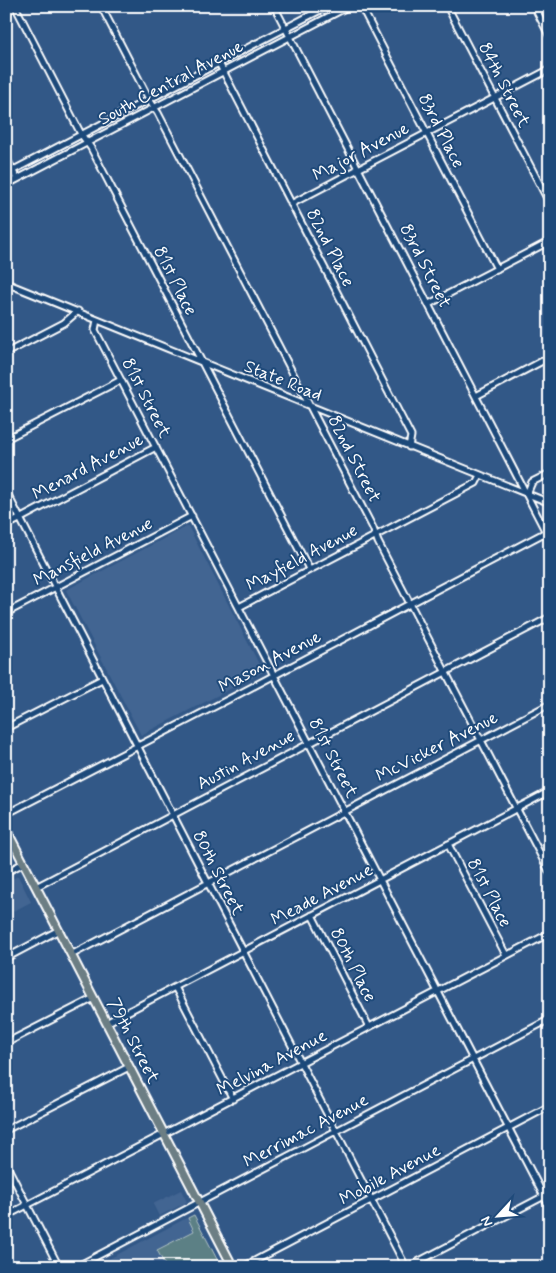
<svg xmlns="http://www.w3.org/2000/svg" width="556" height="1273" viewBox="0 0 556 1273" font-family="Mynerve,sans-serif">
<rect width="100%" height="100%" fill="#325887"/>
<filter id="ink" filterUnits="userSpaceOnUse"><feTurbulence type="fractalNoise" baseFrequency=".02" numOctaves="2"/><feDisplacementMap in="SourceGraphic" scale="10" xChannelSelector="R" yChannelSelector="G"/><feConvolveMatrix kernelMatrix="1 2 1 2 8 2 1 2 1" color-interpolation-filters="sRGB"/></filter>
<g filter="url(#ink)">
<path fill="#436592" d="M188,526L263,672L141,735L66,590Z
M18,876L31,902L6,915V882Z
M181,1190L187,1202L159,1216L153,1204Z
M194,1214L222,1267H94Z"/>
<path fill="#5c8085" stroke="#aec0c2" d="M194,1215L221,1267H166L157,1250L194,1231L188,1218Z"/>
<g fill="none" stroke-linecap="round" stroke-linejoin="round">
<defs>
<path id="minor" d="M15,6L81,134L91,148L309,569
M101,6L149,99L158,113L373,528L378,542L550,873
M274,6L550,540
M361,6L497,269
M447,6L550,204
M534,6L550,37
M6,7L8,6
M219,63L411,436L409,447
M6,157L17,179
M6,174L328,6
M6,185L349,6
M291,204L550,69
M6,283L550,503
M429,304L550,241
M97,320L95,330L550,1208
M6,353L64,323L78,311
M476,396L550,357
M6,439L121,380
M6,491L406,1267
M527,494L532,482L550,473
M6,526L156,447
M239,607L476,483L480,475
M6,613L192,516
M6,728L102,679
M6,814L233,697L546,532
M448,844L506,955
M6,872L24,863
M36,887L550,617
M312,915L369,1027
M71,955L550,704
M6,958L59,930
M175,987L233,1099
M106,1023L550,791
M6,1043L94,998
M6,1130L129,1067
M6,1164L59,1267
M6,1216L550,933
M76,1267L550,1019
M243,1267L550,1106
M408,1267L550,1193"/>
<path id="major" d="M6,829L233,1267"/>
</defs>
<use href="#minor" stroke="#fff" stroke-width="9"/>
<use href="#major" stroke="#fff" stroke-width="11"/>
<use href="#minor" stroke="#1f4a7a" stroke-width="5"/>
<use href="#major" stroke="#6c7e84" stroke-width="7"/>
</g>
</g>
<g text-anchor="middle" dominant-baseline="central" stroke-width="4" stroke-linejoin="round" paint-order="stroke">
<g font-size="18" fill="#fff" stroke="#1f4a7a">
<text transform="translate(171 83) rotate(-28)">South Central Avenue</text>
<text transform="translate(504 85) rotate(63)">84th Street</text>
<text transform="translate(441 131) rotate(63)">83rd Place</text>
<text transform="translate(361 152) rotate(-28)">Major Avenue</text>
<text transform="translate(330 248) rotate(63)">82nd Place</text>
<text transform="translate(425 266) rotate(63)">83rd Street</text>
<text transform="translate(175 281) rotate(63)">81st Place</text>
<text transform="translate(283 381) rotate(22)">State Road</text>
<text transform="translate(146 398) rotate(63)">81st Street</text>
<text transform="translate(354 459) rotate(63)">82nd Street</text>
<text transform="translate(88 467) rotate(-28)">Menard Avenue</text>
<text transform="translate(93 552) rotate(-27)">Mansfield Avenue</text>
<text transform="translate(302 558) rotate(-28)">Mayfield Avenue</text>
<text transform="translate(270 662) rotate(-28)">Mason Avenue</text>
<text transform="translate(437 747) rotate(-27)">McVicker Avenue</text>
<text transform="translate(333 758) rotate(63)">81st Street</text>
<text transform="translate(246 760) rotate(-28)">Austin Avenue</text>
<text transform="translate(218 873) rotate(63)">80th Street</text>
<text transform="translate(489 893) rotate(62)">81st Place</text>
<text transform="translate(322 895) rotate(-28)">Meade Avenue</text>
<text transform="translate(353 965) rotate(63)">80th Place</text>
<text transform="translate(133 1041) rotate(63)">79th Street</text>
<text transform="translate(272 1063) rotate(-28)">Melvina Avenue</text>
<text transform="translate(306 1131) rotate(-28)">Merrimac Avenue</text>
<text transform="translate(390 1175) rotate(-28)">Mobile Avenue</text>
</g>
</g>
<rect width="556" height="1273" fill="none" stroke="#1f4a7a" stroke-width="25"/>
<rect x="12" y="12" width="531" height="1248" fill="none" stroke="#fff" stroke-width="2" filter="url(#ink)"/>
<g transform="translate(498 1216) rotate(244)" stroke="#1f4a7a" stroke-width="4" paint-order="stroke">
<path d="M0-4L9 19L0 12L-9 19Z" fill="#ffffff"/>
<text y="-8" font-size="14" font-weight="bold" text-anchor="middle" fill="#ffffff">N</text>
</g>
</svg>
